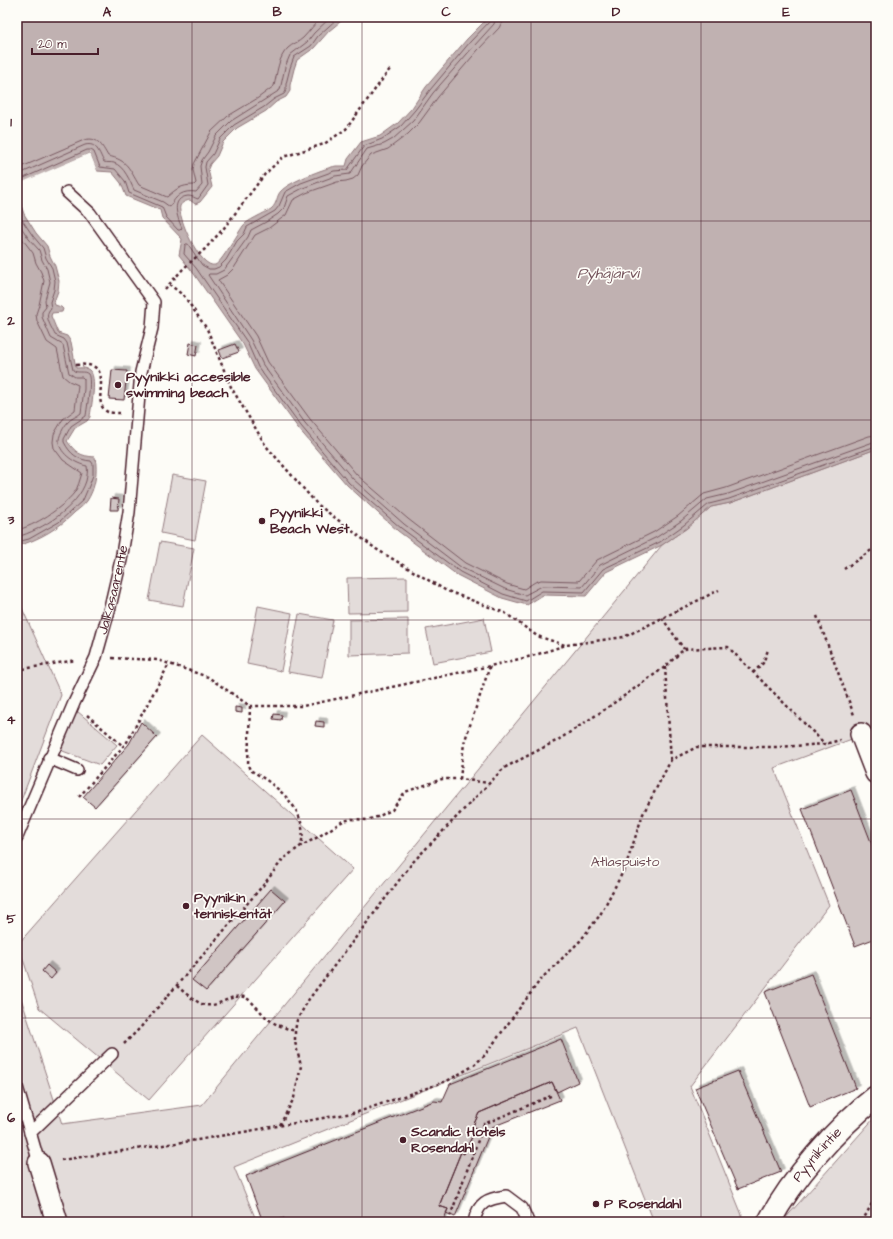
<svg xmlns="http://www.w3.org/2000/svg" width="893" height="1239" viewBox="0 0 893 1239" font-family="'Architects Daughter',sans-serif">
<defs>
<filter id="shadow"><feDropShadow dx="3.5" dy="-3.5" stdDeviation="0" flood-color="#0004"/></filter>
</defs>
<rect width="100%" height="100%" fill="#fdfcf7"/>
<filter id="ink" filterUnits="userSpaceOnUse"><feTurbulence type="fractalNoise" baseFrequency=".025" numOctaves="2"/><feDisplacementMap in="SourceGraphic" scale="8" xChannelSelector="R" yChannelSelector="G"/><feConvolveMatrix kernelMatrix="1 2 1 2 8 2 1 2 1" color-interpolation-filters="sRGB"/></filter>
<g filter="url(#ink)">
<path fill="#e3dcda" stroke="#967e82" d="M876,449V730L774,768L829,905L690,1086L742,1215L739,1222H654L578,1028L234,1167L257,1222H17V986L62,1124L202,1105L662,545L687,528L711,507L730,503Z
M172,475L206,481L195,540L161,533Z
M160,542L194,548L183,606L149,600Z
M407,577V612L348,613L347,578Z
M17,597L61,695L17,811Z
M258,606L292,613L281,671L247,664Z
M299,614L333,620L322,678L288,672Z
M484,618L491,652L433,663L426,629Z
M408,619V653L349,655V620Z
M77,711L117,745L100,765L60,750Z
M202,735L353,869L149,1100L39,1008L18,944Z
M876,1116V1222H782Z"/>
<path fill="#c0b1b1" stroke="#91777b" d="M17,17H346L329,31L314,48L297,60L294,69L290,85V91L286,97L276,102L266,111L237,128L223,142L217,156L210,164L208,169L212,187L200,202L195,204L190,200C186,201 182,202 180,206C177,216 200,269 215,265C221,263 238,233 243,226C246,221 265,213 271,209C278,203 276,196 281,191C289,182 325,168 336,166C339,166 343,166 346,166L348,159L361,142L380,136L398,123L412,108L426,87L467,39L489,17H876V449L730,503L711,507L687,528L662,545L606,572L586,596L543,595L527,605L502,598L457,575L398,531L347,485L298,428L255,369L243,344L192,271L179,255L182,239L162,218L160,210L126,196L121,183L112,172L97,171L90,153L18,185L20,202L24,214L36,233L47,246L50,256L55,266L59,281L58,291L54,302L55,305L61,307L63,309L62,312L52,313L51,316L58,333L67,336L71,342L76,368C81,368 85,367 89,370C98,376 91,407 90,417L87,421L75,428L67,441C76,453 80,456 95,457C98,472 95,489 87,501C84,505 79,509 75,512C59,528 39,540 17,546Z"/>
<path fill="#fdfcf7" d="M90,153L98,173L96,172L89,156L21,186V191L18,184Z"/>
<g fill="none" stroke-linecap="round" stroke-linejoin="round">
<path stroke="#795961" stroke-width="1" d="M491,17L490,21L470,42L430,90L415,110L401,126L382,139L364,146L347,170L334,171L301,183L285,192L279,206L275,211L247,227L244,234L237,241L226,260L219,267L214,269H209L202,265L188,244H186L185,245L184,254L196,268L247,342L258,367L301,426L349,483L401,528L460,572L503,594L526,601L542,591L584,592L603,569L660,542L684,525L709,504L729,499L876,446
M496,17L494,24L474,46L433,93L413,121L393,139L384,144L367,149L350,174L335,176L303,188L288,196L284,208L278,214L266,222L251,230L248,237L224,270L216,274H209L208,275L251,340L263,365L305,423L353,479L404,524L462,568L505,589L525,595L542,586L582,587L600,565L657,537L681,521L707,499L728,494L876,441
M502,17V22L499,28L478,50L438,97L419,123L408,134L388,149L371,155L362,166L358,175L353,179L346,181L337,182L306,193L293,200L286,215L269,228L255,235L234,268L227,275L218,280L256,336L268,362L310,419L357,475L408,519L465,563L507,584L524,589L535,582L541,580L579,581L597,560L654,532L678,516L704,494L726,488L869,436L876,435
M17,169L84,140C98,136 102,146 108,156C128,160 129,169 139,185L167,197C176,189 181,185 194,185L196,183L193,170L194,164L211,132L228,116L258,98L274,86C277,74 278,57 288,48C292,44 299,42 303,38C310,31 314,24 322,17
M17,175L85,145C97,142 99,153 104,162C107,163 111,162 114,163C124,166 130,181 134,190L163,202L170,207C176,195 183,190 196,192L202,185L200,166L202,160L208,152L216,136L231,121L280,90L285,67L290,55L307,42L314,33L331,17
M17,181L87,150H91L94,152L100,167L115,169L125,181L129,193L162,207L166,217L178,230H180L182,228C177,217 170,198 188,196C192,196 195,198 198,199L208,185L205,167L206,162L213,154L220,139L234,125L264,107L274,99L284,94L286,91V84L290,68L294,57L311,46L318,36L339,17
M17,205L20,217L33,236L43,248L46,258L52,268L55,281L54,290L50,302L51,308C43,316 51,326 55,335L64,339L67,343L73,370C77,374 84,370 88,374C92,380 87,408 86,416L71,426L64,439V442C70,454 78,460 91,461L93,464V475L89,486L83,500L59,522L29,539L17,542
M17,221L29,239L39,250L42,260L47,269L50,282L45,300L46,307L42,312V317L51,338L63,345L69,373L75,377H82L84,379V389L81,413C77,417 71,418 68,422C64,426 58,437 59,442C60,454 76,464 87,466C88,471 87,476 86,481C78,507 42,530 17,537
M17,232L33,253L36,263L41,272L44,281L39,305L36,314L37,321L47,342L57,349L63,376L69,381L78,385L75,410L63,419L54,434L53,442L54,448L63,460L82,473C80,479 78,488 74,493C62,508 35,526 17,530"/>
</g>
<path fill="#d0c5c4" stroke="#4a1f2b" filter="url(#shadow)" d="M190,343L198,345L196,356L188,354Z
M235,344L239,352L222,358L219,350Z
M112,370L127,371L124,400L109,399Z
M111,498L119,499L118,510H110Z
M235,707L242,708V713L235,712Z
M274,714L282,715L281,720L273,719Z
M316,721L324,722V727L315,726Z
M141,722L157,737L95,807L83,797L129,744Z
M851,790L876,855V938L855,946L802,809Z
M271,889L285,901L206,991L192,980Z
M47,965L56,973L51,979L42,971Z
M811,974L856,1088L810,1107L765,992Z
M561,1039L578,1082L557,1092L552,1082L479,1113L473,1126L476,1128L464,1154L461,1152L439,1206L448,1209L443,1222H286L284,1218L272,1222H263L246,1176L434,1101L442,1102L450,1084Z
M738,1071L781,1172L738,1189L695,1088Z
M552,1082L560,1100L492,1127L455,1217L446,1213L448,1209L439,1206L461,1152L464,1154L476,1128L473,1126L479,1113Z"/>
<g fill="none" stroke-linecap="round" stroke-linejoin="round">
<defs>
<g id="lane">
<path d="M49,758L77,770"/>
<path id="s1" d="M17,837L74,703L96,657L110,607L121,560L129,512L141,372L152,328L154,302L90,213L67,192"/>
<path d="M17,1087L39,1163"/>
<path d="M30,1133L112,1054"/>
<path d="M474,1222C478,1202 487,1199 506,1196L522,1208L528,1222"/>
</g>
<path id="street" d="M861,734L876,773
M39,1163L57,1222"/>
<g id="secondary">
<path id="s2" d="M769,1222C792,1179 837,1127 876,1097"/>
</g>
</defs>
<use href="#lane" stroke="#4a1f2b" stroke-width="14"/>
<use href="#street" stroke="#4a1f2b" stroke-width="24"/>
<use href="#secondary" stroke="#4a1f2b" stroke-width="25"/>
<path stroke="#4a1f2b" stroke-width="2.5" stroke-dasharray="3 3" stroke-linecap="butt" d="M169,284L184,296L207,329L231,387L266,446L317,504L376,549L445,590L505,613L537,636L565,645
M165,289L183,269L205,249L224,228L265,174L283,157L324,144L346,129L390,69
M76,365C121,360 87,403 108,412C111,413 117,413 120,413
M844,569L876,547
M817,616L854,715
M662,618L684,649
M112,658L158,660L208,677L250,706H303L490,666L532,656L566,645L624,637L719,590
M665,667L671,760
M17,670L76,660
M753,673L763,663L768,650
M250,706L248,765L250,770C277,785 310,811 301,845
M87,715L123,746
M460,779L464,743L490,666
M79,797L127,742L169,664
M177,986C184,992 193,1000 202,1004C217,1010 230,993 244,997C251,999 261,1013 267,1018C275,1025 285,1028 295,1031
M124,1044L140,1028L265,883L283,859L301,846L318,837L343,821L352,819L367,820L377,817L392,810L405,792L442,779H460L488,783
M280,1125L294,1098L301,1066L295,1042V1031L297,1020L309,999L413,862L504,768L558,740L604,710L665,667L684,649L728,647L825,744
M61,1160L197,1140L358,1112L447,1081L473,1066L485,1055L541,979L580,941L600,915L625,868L643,814L671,760L697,747H779L825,744L840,740
M448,1222L484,1124L553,1095
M862,1222L876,1196"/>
<use href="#lane" stroke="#fdfcf7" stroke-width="11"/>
<use href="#street" stroke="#fdfcf7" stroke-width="21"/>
<use href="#secondary" stroke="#fdfcf7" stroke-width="22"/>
</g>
</g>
<path fill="none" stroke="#4a1f2b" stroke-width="1" stroke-opacity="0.55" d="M192,17V1222M362,17V1222M531,17V1222M701,17V1222M17,221H876M17,420H876M17,620H876M17,819H876M17,1018H876"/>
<g fill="#4a1f2b" stroke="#fdfcf7" stroke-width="1.5">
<circle cx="118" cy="385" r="4"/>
<circle cx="262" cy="521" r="4"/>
<circle cx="186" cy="906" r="4"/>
<circle cx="403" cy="1140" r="4"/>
<circle cx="596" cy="1204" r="4"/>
</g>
<g text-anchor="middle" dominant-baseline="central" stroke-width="3.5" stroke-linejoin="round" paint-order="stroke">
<g font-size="14" font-weight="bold" fill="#4a1f2b" stroke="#fdfcf7" text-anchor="start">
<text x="126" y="377">Pyynikki accessible<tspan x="126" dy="16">swimming beach</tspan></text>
<text x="270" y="513">Pyynikki<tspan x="270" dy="16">Beach West</tspan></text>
<text x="194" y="898">Pyynikin<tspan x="194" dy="16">tenniskentät</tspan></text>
<text x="411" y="1132">Scandic Hotels<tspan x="411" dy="16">Rosendahl</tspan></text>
<text x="604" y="1204">P Rosendahl</text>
</g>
<g font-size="14" fill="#4a1f2b" stroke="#fdfcf7">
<text stroke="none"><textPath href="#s1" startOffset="266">Jalkasaarentie</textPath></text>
<text stroke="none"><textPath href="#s2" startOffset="83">Pyynikintie</textPath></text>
</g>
<g font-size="14" fill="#704e57" stroke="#fdfcf7">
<text x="625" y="862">Atlaspuisto</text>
</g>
<g font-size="15" font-style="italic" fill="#73525a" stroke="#fdfcf7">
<text x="608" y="273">Pyhäjärvi</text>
</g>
</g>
<rect width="893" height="1239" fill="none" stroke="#fdfcf7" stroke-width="44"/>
<path d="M32 48v6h66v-6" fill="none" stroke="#4a1f2b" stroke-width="2"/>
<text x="38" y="48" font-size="12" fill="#4a1f2b" stroke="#fdfcf7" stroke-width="3" paint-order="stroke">20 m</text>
<rect x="22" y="22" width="849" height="1195" fill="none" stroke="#4a1f2b" stroke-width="1.5"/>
<g font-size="13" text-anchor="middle" font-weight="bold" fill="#4a1f2b">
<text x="107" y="16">A</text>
<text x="277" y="16">B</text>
<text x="446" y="16">C</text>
<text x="616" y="16">D</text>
<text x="786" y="16">E</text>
<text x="11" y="126">1</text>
<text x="11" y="325">2</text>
<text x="11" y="524">3</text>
<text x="11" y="724">4</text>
<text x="11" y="923">5</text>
<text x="11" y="1122">6</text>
</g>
</svg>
